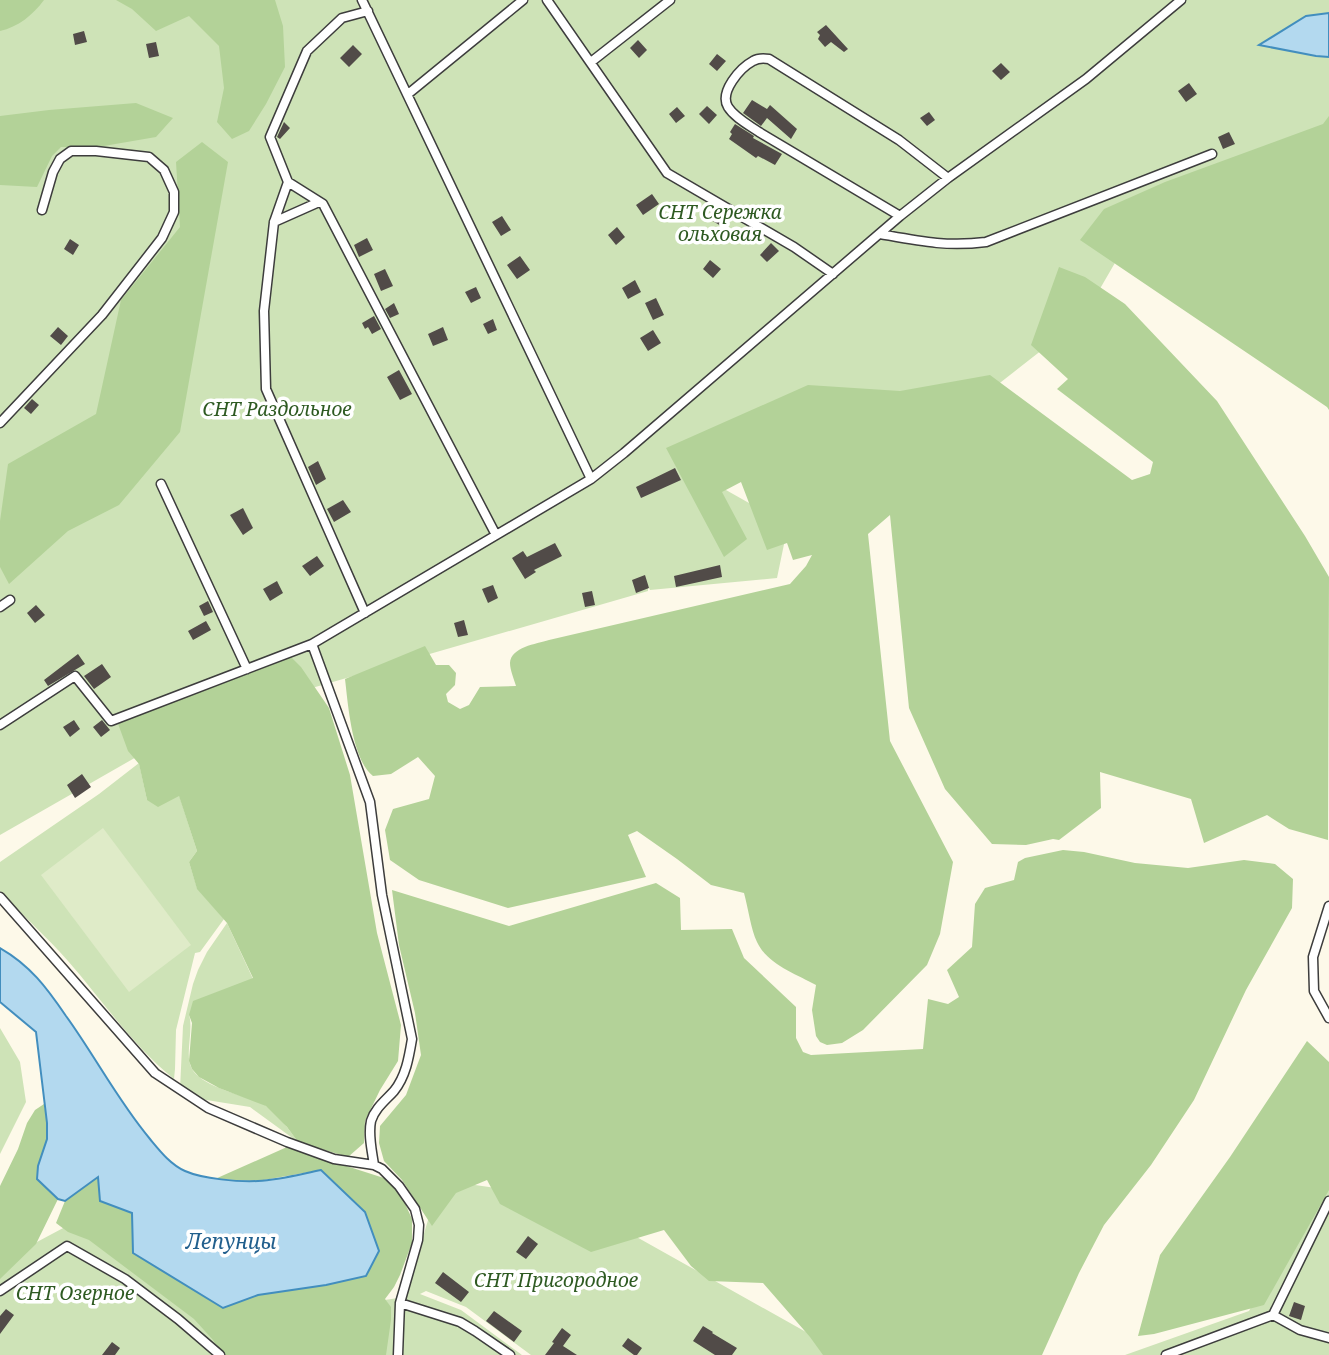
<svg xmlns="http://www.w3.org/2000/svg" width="1329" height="1355" viewBox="0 0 1329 1355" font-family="'Noto Serif',serif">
<rect width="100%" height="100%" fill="#fdf9e9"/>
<path fill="#cee3b7" d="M0,0H1329V140L1141,218L1083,318L955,418L710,481L788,525L777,578L650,590L648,586V591L201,720L0,835Z
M139,763L147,800L179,795L197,851L189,862L197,888L224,919L200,952L195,953L176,1030L175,1069L174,1079C132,1045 103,1001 68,961C47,937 22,915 0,891V862L99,794Z
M227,923L253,979L189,1015C194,1031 184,1055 192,1069C203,1088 246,1095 265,1105C278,1113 289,1130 298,1142L250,1107L188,1097L180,1089L183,1026L193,984L198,970L207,952Z
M0,1028L20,1062L26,1102L0,1154Z
M1329,1158V1355H1125L1249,1311Z
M440,1180L551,1196L617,1226L847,1355H531L466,1307L426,1291L420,1294L461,1310L522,1355H0V1268L7,1258L80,1219L222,1324L405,1297Z"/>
<path fill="#b3d298" d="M0,0H44C33,15 18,27 0,31Z
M116,0H275L283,26L285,67L266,104L249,131L232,139L217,122L224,88L219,46L189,16L156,31L132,9Z
M136,103L173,118L156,137L98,147H61L52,156L37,187L0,185V116L49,110Z
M1329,116V410L1327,407L1080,240L1104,209L1165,182L1323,124Z
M202,142L228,162L180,432L119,505L68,531L9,584L0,567V521L8,464L96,414L121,300L180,227L176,162Z
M1059,267L1085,277L1125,304L1217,401L1305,536L1329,577L1328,840L1289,829L1267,815L1204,843L1191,799L1100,772L1101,808L1059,840L1053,839L1026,845L992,844L945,789L909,708L890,515L868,534L890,741L953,862L940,934L927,965L863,1030L842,1043L827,1045L820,1042L816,1036L812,1010L816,985C796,974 767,964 757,942C751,930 748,907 744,893L711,885L677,859L637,831L628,835L646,877L508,908L419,880L390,860L385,830L393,809L429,799L435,776L418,757L391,774L373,776C352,760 348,704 345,679L425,646L436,665H449L456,673L455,685L446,694L448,702L460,709L469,705L480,687L516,686C514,679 510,670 510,663C511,647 536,644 549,640L790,584L806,566L812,555L793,560L787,543L767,550L741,482L722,492L747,539L724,557L666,448L808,385L900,391L990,375L1132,480L1150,474L1153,462L1057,389L1068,379L1031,345Z
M290,656L301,667L329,708L350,775L377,933L401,1025L398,1061L380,1090L365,1121L364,1143L348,1157L298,1142L287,1127L266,1106L219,1088L199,1077L192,1069L189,1061L192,1023L189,1015L193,1001L253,978L227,923L197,889L189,862L197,851L179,796L158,807L147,800L139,764L128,751L117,721Z
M1063,850L1084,852L1135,863L1188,868L1244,860L1275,864L1293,879L1292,908L1246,990L1194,1100L1151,1165L1104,1225L1079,1273L1042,1355H823L810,1337L763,1283L709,1281L691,1266L664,1230L591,1252L500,1204L487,1180L456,1193L432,1226L402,1180L384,1161L379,1143L380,1126L406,1095L421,1055L415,1013L399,945L392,890L509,926L656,883L680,898L681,930L732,929L744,958L796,1007V1038L803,1052L811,1055L923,1049L928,999L948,1004L959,997L947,970L972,947L975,904L985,888L1014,880L1018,862L1025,858Z
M1307,1041L1329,1062V1190L1264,1305L1154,1334L1138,1336L1160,1255L1230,1157Z
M44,1104C46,1116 48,1128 47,1139C45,1153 39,1165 37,1179L58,1199L36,1244L0,1279V1186L18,1149L27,1123L35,1110Z
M287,1147L387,1179L403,1199L412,1219V1243L400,1275L394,1287L385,1299L391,1307V1320L386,1355H222L213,1340L194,1319L89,1240L68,1232L56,1223L65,1201L98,1177L100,1201L132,1212L223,1308L258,1295L326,1285L366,1276L321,1170L258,1181L215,1179Z"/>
<path fill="#dfebc8" d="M103,828L191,945L129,992L41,875Z"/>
<path fill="#b3d9ef" stroke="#428ebe" stroke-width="2" d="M1329,13V57L1316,56L1259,45L1306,16Z
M0,948C30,965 47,988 66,1016C95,1056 118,1101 150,1139C160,1151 170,1164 185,1171C203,1179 239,1182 258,1181C279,1180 301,1174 321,1170L365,1212L379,1251L366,1276L326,1285L258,1295L223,1308L133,1253L132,1213L100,1201L98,1177L65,1201L58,1199L37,1179L38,1166L47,1139V1123L36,1032L0,1002Z"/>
<path fill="#514b48" d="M826,25L848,49L844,52L831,42L825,47L818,39L820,35L817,32Z
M84,31L87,42L75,45L73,34Z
M638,40L647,50L639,58L630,48Z
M156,42L159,56L149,58L146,44Z
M353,45L362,54L349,67L340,58Z
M717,54L726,61L717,71L709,64Z
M1001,63L1010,72L1001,80L992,71Z
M1189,83L1197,94L1186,102L1178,91Z
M752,100L767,109L770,105L797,129L791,139L767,118L761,126L743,113Z
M707,106L717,115L709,124L699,114Z
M677,107L685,116L676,123L669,114Z
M929,112L935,120L927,126L920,118Z
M284,122L290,128L280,139L277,137Z
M735,124L754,136L753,138L782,154L775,165L758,156L756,158L729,139L732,134L730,132Z
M1229,132L1235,144L1223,149L1218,137Z
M652,194L659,204L643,215L636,205Z
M718,210L728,216L721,226L711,220Z
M502,216L511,230L501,236L492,222Z
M617,227L625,237L616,245L608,235Z
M367,238L373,250L359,257L354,245Z
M70,239L79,245L73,255L64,249Z
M771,243L779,251L767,262L760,255Z
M520,256L530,270L517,279L507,265Z
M710,260L721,269L713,278L703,269Z
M385,269L393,286L381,291L374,274Z
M635,280L641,292L628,299L622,288Z
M476,287L481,298L471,303L465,292Z
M656,298L664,315L653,320L645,303Z
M394,303L399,314L390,318L385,309Z
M374,316L381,329L372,334L368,327L365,329L362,323Z
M493,319L497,330L488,334L483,324Z
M58,327L68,336L61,345L50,336Z
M443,327L448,340L433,346L428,334Z
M653,330L661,343L648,351L640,338Z
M399,370L412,394L400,400L387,377Z
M32,399L39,405L31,414L24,408Z
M318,461L326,479L316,485L308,467Z
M675,468L681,480L641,498L636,487Z
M343,500L351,512L334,522L327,509Z
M243,508L253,528L243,535L230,515Z
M555,543L562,556L534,570L536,572L525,579L512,558L523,551L527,557Z
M317,556L324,566L310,576L302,566Z
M720,565L722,577L676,587L674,576Z
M645,575L649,588L636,593L632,580Z
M277,581L283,593L270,601L263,589Z
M493,585L498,598L488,603L482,589Z
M592,591L595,605L585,607L582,593Z
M208,601L213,612L204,616L199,606Z
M36,605L45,615L35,623L27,613Z
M464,620L468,635L458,637L454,623Z
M206,621L211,630L193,640L188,631Z
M78,654L85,664L48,686L44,680Z
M102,664L111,677L94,689L84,676Z
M74,720L80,729L70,737L63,727Z
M102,720L110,730L101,737L93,727Z
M82,774L91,787L75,798L67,785Z
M528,1236L538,1244L526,1259L516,1252Z
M443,1272L469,1292L461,1302L435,1283Z
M1294,1302L1305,1306L1301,1320L1289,1316Z
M6,1309L14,1315L0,1334V1316Z
M494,1311L522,1331L514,1342L486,1321Z
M703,1326L713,1332L712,1333L737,1348L732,1355H715L693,1341Z
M562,1328L571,1335L563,1346L577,1355H545L554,1343L552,1342Z
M628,1338L642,1348L637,1355H634L622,1346Z
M112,1342L120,1348L115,1355H102Z"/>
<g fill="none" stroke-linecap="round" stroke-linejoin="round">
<defs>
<path id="lane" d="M362,0L591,479
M547,0L667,173L794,247L833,274
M591,62L670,0
M408,94L523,0
M288,182L323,204L496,535
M900,216L759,132C749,125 735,118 728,107C719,92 740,68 753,61C758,58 763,58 769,59L899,140L948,178
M274,222L319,202
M880,234C919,241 946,247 986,242L1212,154
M0,423L102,315L162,238L174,212V192L164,170L149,157L96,151H71L60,159L53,172L42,210
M161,484L247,669
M0,607L10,600
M365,613L266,389L264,311L274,222L288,182L270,137L307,51L342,18L368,11
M0,725L75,676L111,721L312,644
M0,897L155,1073L208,1108L287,1142L334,1159L374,1165
M1329,906L1313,957L1314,991L1329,1018
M0,1291L67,1246L125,1279L178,1319L220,1355
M400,1303L460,1322L475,1331L510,1355
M1273,1315L1300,1330L1329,1338
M398,1355L400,1303L418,1240L419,1225L415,1209L399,1186L382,1169L374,1165C372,1151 368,1135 371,1121C375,1108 386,1100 394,1091C406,1076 409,1057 412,1039L382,895L370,802L312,644L591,479L624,453L900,216L948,178L1086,79L1181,0
M1166,1355L1273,1315L1329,1201"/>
</defs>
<use href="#lane" stroke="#3d3d3d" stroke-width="11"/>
<use href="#lane" stroke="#fff" stroke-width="8"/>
</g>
<g text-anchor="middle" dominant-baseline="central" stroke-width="7" stroke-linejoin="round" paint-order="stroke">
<g font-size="19" font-style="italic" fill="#2e5a22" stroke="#fff">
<text x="720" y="212">СНТ Сережка<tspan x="720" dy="22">ольховая</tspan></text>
<text x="277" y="409">СНТ Раздольное</text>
<text x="556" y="1280">СНТ Пригородное</text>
<text x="75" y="1293">СНТ Озерное</text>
</g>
<g font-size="21" font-style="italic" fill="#215f8d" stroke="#fff">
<text x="231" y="1241">Лепунцы</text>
</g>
</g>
</svg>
